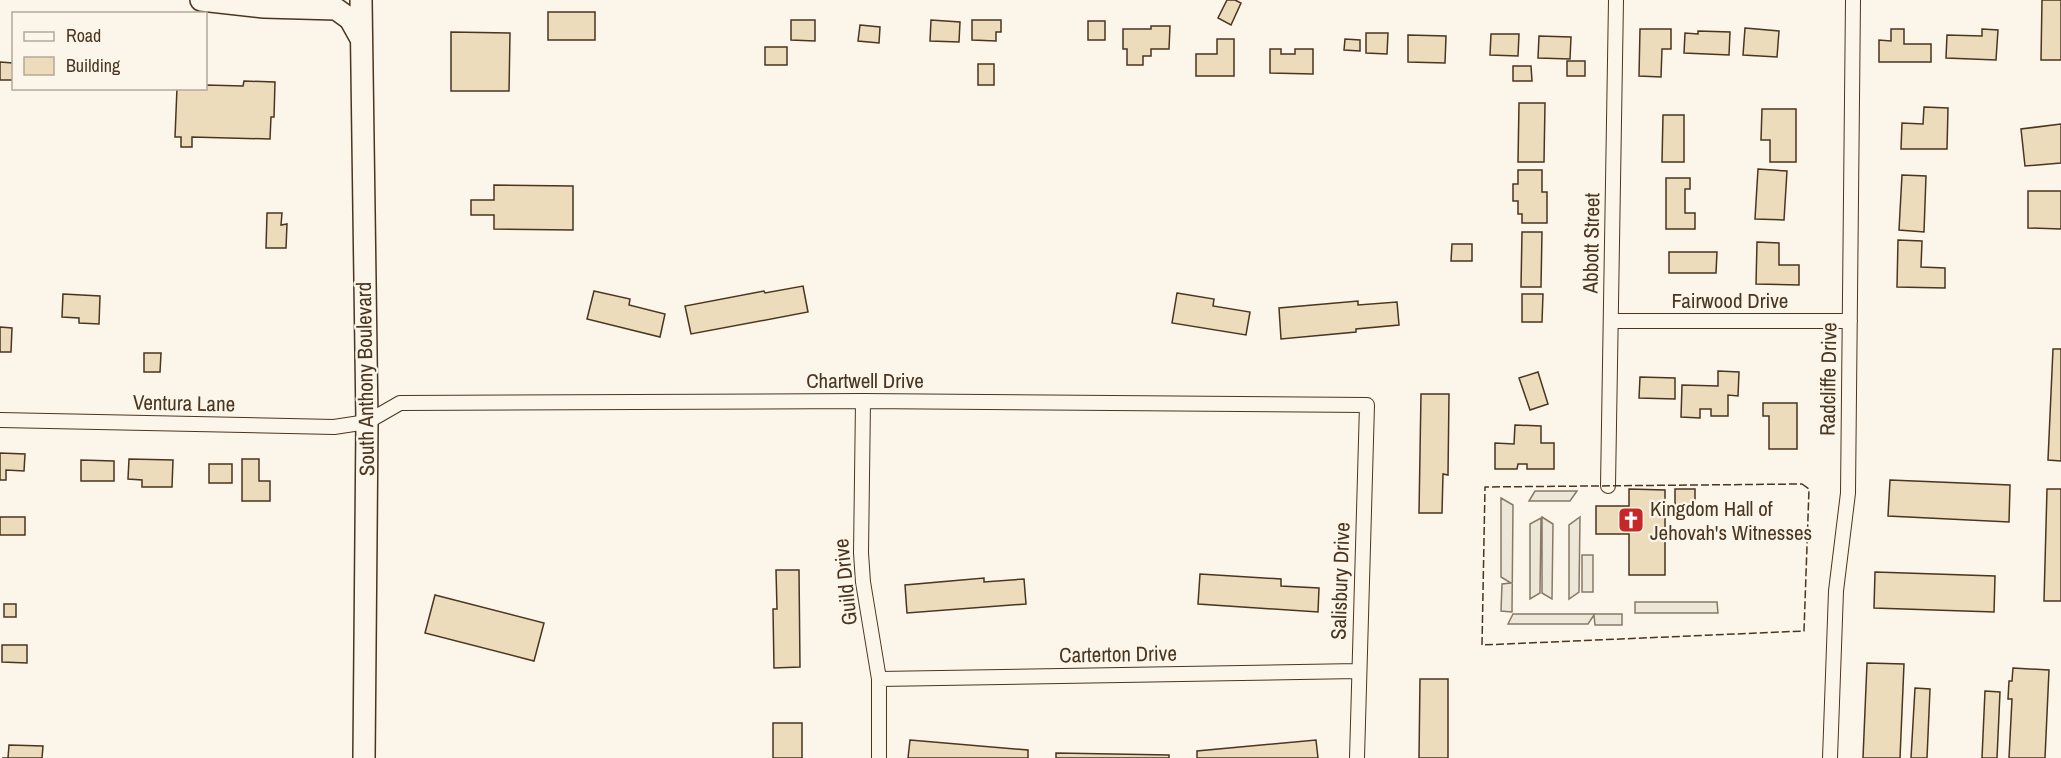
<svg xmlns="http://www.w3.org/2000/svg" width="2061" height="758" viewBox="0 0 2061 758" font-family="'Archivo Narrow',sans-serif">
<rect width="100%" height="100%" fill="#fbf6e9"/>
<path fill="#ede7d9" stroke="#887966" stroke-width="1.5" d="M1535,491H1577L1570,501H1529Z
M1501,498L1513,505L1512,612L1501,611L1502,584L1511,583L1501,577Z
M1542,517L1553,524L1552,599L1542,593Z
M1580,517L1579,592L1569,599V525Z
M1541,518L1540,593L1530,599V524Z
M1582,555H1593V592H1582Z
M1635,602H1717L1718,613H1635Z
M1513,614H1622V625H1595L1594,615L1588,624H1508Z"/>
<path fill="#ecdcbc" stroke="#4a3520" stroke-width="1.5" d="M1227,0H1235L1241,3L1231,25L1218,18Z
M2042,0H2061V60H2041Z
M548,12H595V40H548Z
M791,20H815V41L791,40Z
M931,20L960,22L959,42L930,41Z
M972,20H1001V32H996V41L972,40Z
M1088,21H1105V40H1088Z
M860,25L880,27L879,43L858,41Z
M1151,26H1170L1169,49H1151V56H1143V65H1127V49H1123V29H1151Z
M1745,28L1779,31L1777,57L1743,55Z
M1640,29H1671V49H1662L1661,77L1639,76Z
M1891,29H1904V44H1931V62H1879V40L1891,41Z
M1982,29L1998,30L1996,60L1946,58L1947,35L1982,36Z
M1698,31L1730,32L1729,55L1684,53L1685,33L1698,34Z
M451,32L510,33L509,91H451Z
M1366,33H1388L1387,54L1366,53Z
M1491,34H1519L1518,56L1490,55Z
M1408,35L1446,36L1445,63L1408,62Z
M1539,36L1571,37L1570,59L1538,58Z
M1217,39H1234V76H1196V54H1217Z
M1345,39L1360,40V51L1344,50Z
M765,47H787V65H765Z
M1270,49H1281V54H1295V49H1313V74L1270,73Z
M1567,61H1585V76H1567Z
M0,62L13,63V80H0Z
M978,64H994V85H978Z
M1513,66H1531L1532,81H1513Z
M244,81L275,82L274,117H271L270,139L192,137V147H181V137H175L177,88H206V85L243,86Z
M1519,103H1545L1544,162H1518Z
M1924,107L1948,108L1947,149H1901L1902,123L1923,124Z
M1762,109H1796V162H1770V140H1761Z
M1663,115H1684V162H1662Z
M2061,124V163L2025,166L2021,129Z
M1758,169L1787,171L1784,220L1755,219Z
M1518,170H1542V192H1547V223H1522V214H1518V201H1513V184H1518Z
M1902,175L1926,176L1924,232L1899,230Z
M1666,178H1690V189H1685V213H1695V229H1666Z
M494,185L573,186V230L494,229V215H471V200H494Z
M2028,191H2061V229L2028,228Z
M267,213H282L281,225L287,224L286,248H266Z
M1522,232H1542L1541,287H1521Z
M1898,240L1922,241L1921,267L1945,268V288L1897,287Z
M1757,242L1779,243V265H1799V285L1756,284Z
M1452,244H1472V261H1451Z
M1669,252H1717L1716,273H1669Z
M803,286L808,312L691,334L685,306L764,291L765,293Z
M594,291L630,299L629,305L665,314L660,337L587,319Z
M1177,293L1214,299L1213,306L1250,312L1246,335L1172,323Z
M63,294L100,296L99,324L79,323V318L62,317Z
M1522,294H1543L1542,322H1522Z
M1358,301V305L1397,302L1399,325L1356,329V332L1281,339L1279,308Z
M0,327L12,328L11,352H0Z
M2053,349H2061V461L2048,460Z
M144,353H161L160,372H144Z
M1718,371L1739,372L1738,396L1728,395V416H1711V409H1700V418L1681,417L1682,385L1718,386Z
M1538,372L1548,404L1530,410L1519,378Z
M1640,377L1675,378V399L1639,398Z
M1421,394H1449L1448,475L1443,474L1442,513H1419Z
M1763,403H1797V449H1769V416H1763Z
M1515,425L1541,426V443H1554V469H1527V464H1518L1517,469H1495V443L1514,444Z
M0,453L25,454L24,471L6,470V480H0Z
M129,459L173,460L172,487H142V480L128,479Z
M242,459H259V481H270V501H242Z
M81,460L114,461V481H81Z
M209,464H232V483H209Z
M1890,480L2010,485L2009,522L1888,516Z
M1629,489L1665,490V575H1629V534H1596V506H1629Z
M1675,489H1695V509H1675Z
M2047,489H2061V601H2044Z
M0,517H25V535H0Z
M776,570H799L800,667L774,668L773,609H777Z
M1875,572L1995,576L1994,612L1874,608Z
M1200,574L1281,579V586L1319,588L1318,612L1198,604Z
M984,578V582L1024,579L1026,604L907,613L905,585Z
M435,595L544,623L534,661L425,633Z
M4,604H16V617H4Z
M2,645H27V663L2,662Z
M1867,663L1904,664L1900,758H1863Z
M2013,668L2049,670L2045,758H2009L2012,699H2008L2009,681H2012Z
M1420,679H1448V758H1419Z
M1915,688L1930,689L1927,758H1911Z
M1985,691L2000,692L1997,758H1982Z
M773,723H802V758H773Z
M910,740L1028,750V758H908Z
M1316,740L1318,758H1197V751Z
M9,745L43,746L42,758H2H8Z
M1056,753L1169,755V758H1056Z"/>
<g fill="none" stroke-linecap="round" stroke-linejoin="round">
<defs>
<path id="minor" d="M1611,321H1850
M863,401L861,553L863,582L879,679V758
M0,420L334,427L367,422L400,403L863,401L1367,405L1357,758
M1608,486L1616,0
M879,679L1358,671
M1830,758L1836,591L1848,493L1853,0"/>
<path id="primary" d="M201,0L264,7L336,9L350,19L360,37
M361,0L367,422L364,758"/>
</defs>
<use href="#minor" stroke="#4a3520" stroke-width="16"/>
<use href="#primary" stroke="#4a3520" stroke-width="24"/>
<use href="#minor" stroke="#fbf6e9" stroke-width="14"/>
<use href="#primary" stroke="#fbf6e9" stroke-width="21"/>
<path stroke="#4a3520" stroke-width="1.5" stroke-dasharray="8 3" stroke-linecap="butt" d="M1802,484L1809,489L1804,631L1482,645L1485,487Z"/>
</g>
<defs>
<symbol id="church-square" viewBox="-11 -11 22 22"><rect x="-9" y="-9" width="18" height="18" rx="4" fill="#c62828" stroke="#fbf6e9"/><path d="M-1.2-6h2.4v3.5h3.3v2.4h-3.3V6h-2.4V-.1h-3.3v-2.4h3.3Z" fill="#fff"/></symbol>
</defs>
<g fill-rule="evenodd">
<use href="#church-square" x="1616" y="505" width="30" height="30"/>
</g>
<g text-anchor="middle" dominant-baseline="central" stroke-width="4.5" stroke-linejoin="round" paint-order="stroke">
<g font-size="21" fill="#4a3520" stroke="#fbf6e9">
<text transform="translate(1591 243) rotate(-89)">Abbott Street</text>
<text x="1730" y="300">Fairwood Drive</text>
<text transform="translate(365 379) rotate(-91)">South Anthony Boulevard</text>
<text transform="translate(1828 379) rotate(-89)">Radcliffe Drive</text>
<text x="865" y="380">Chartwell Drive</text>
<text transform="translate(184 403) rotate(1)">Ventura Lane</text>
<text transform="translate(1340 581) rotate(-88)">Salisbury Drive</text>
<text transform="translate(845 582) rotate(-96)">Guild Drive</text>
<text transform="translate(1118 654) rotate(-1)">Carterton Drive</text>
</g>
<g font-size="21" fill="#4a3520" stroke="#fbf6e9" text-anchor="start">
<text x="1650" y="508">Kingdom Hall of<tspan x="1650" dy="24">Jehovah's Witnesses</tspan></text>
</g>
</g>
<rect x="12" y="12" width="195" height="78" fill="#fbf6e9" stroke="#b4a999" stroke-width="1.5"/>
<rect x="24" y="32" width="30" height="9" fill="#fbf6e9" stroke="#b4a999" stroke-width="1.5"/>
<text x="66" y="42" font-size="18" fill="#4a3520">Road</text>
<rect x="24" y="57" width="30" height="18" fill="#ecdcbc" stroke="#b4a999" stroke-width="1.5"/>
<text x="66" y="72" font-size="18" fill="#4a3520">Building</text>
</svg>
